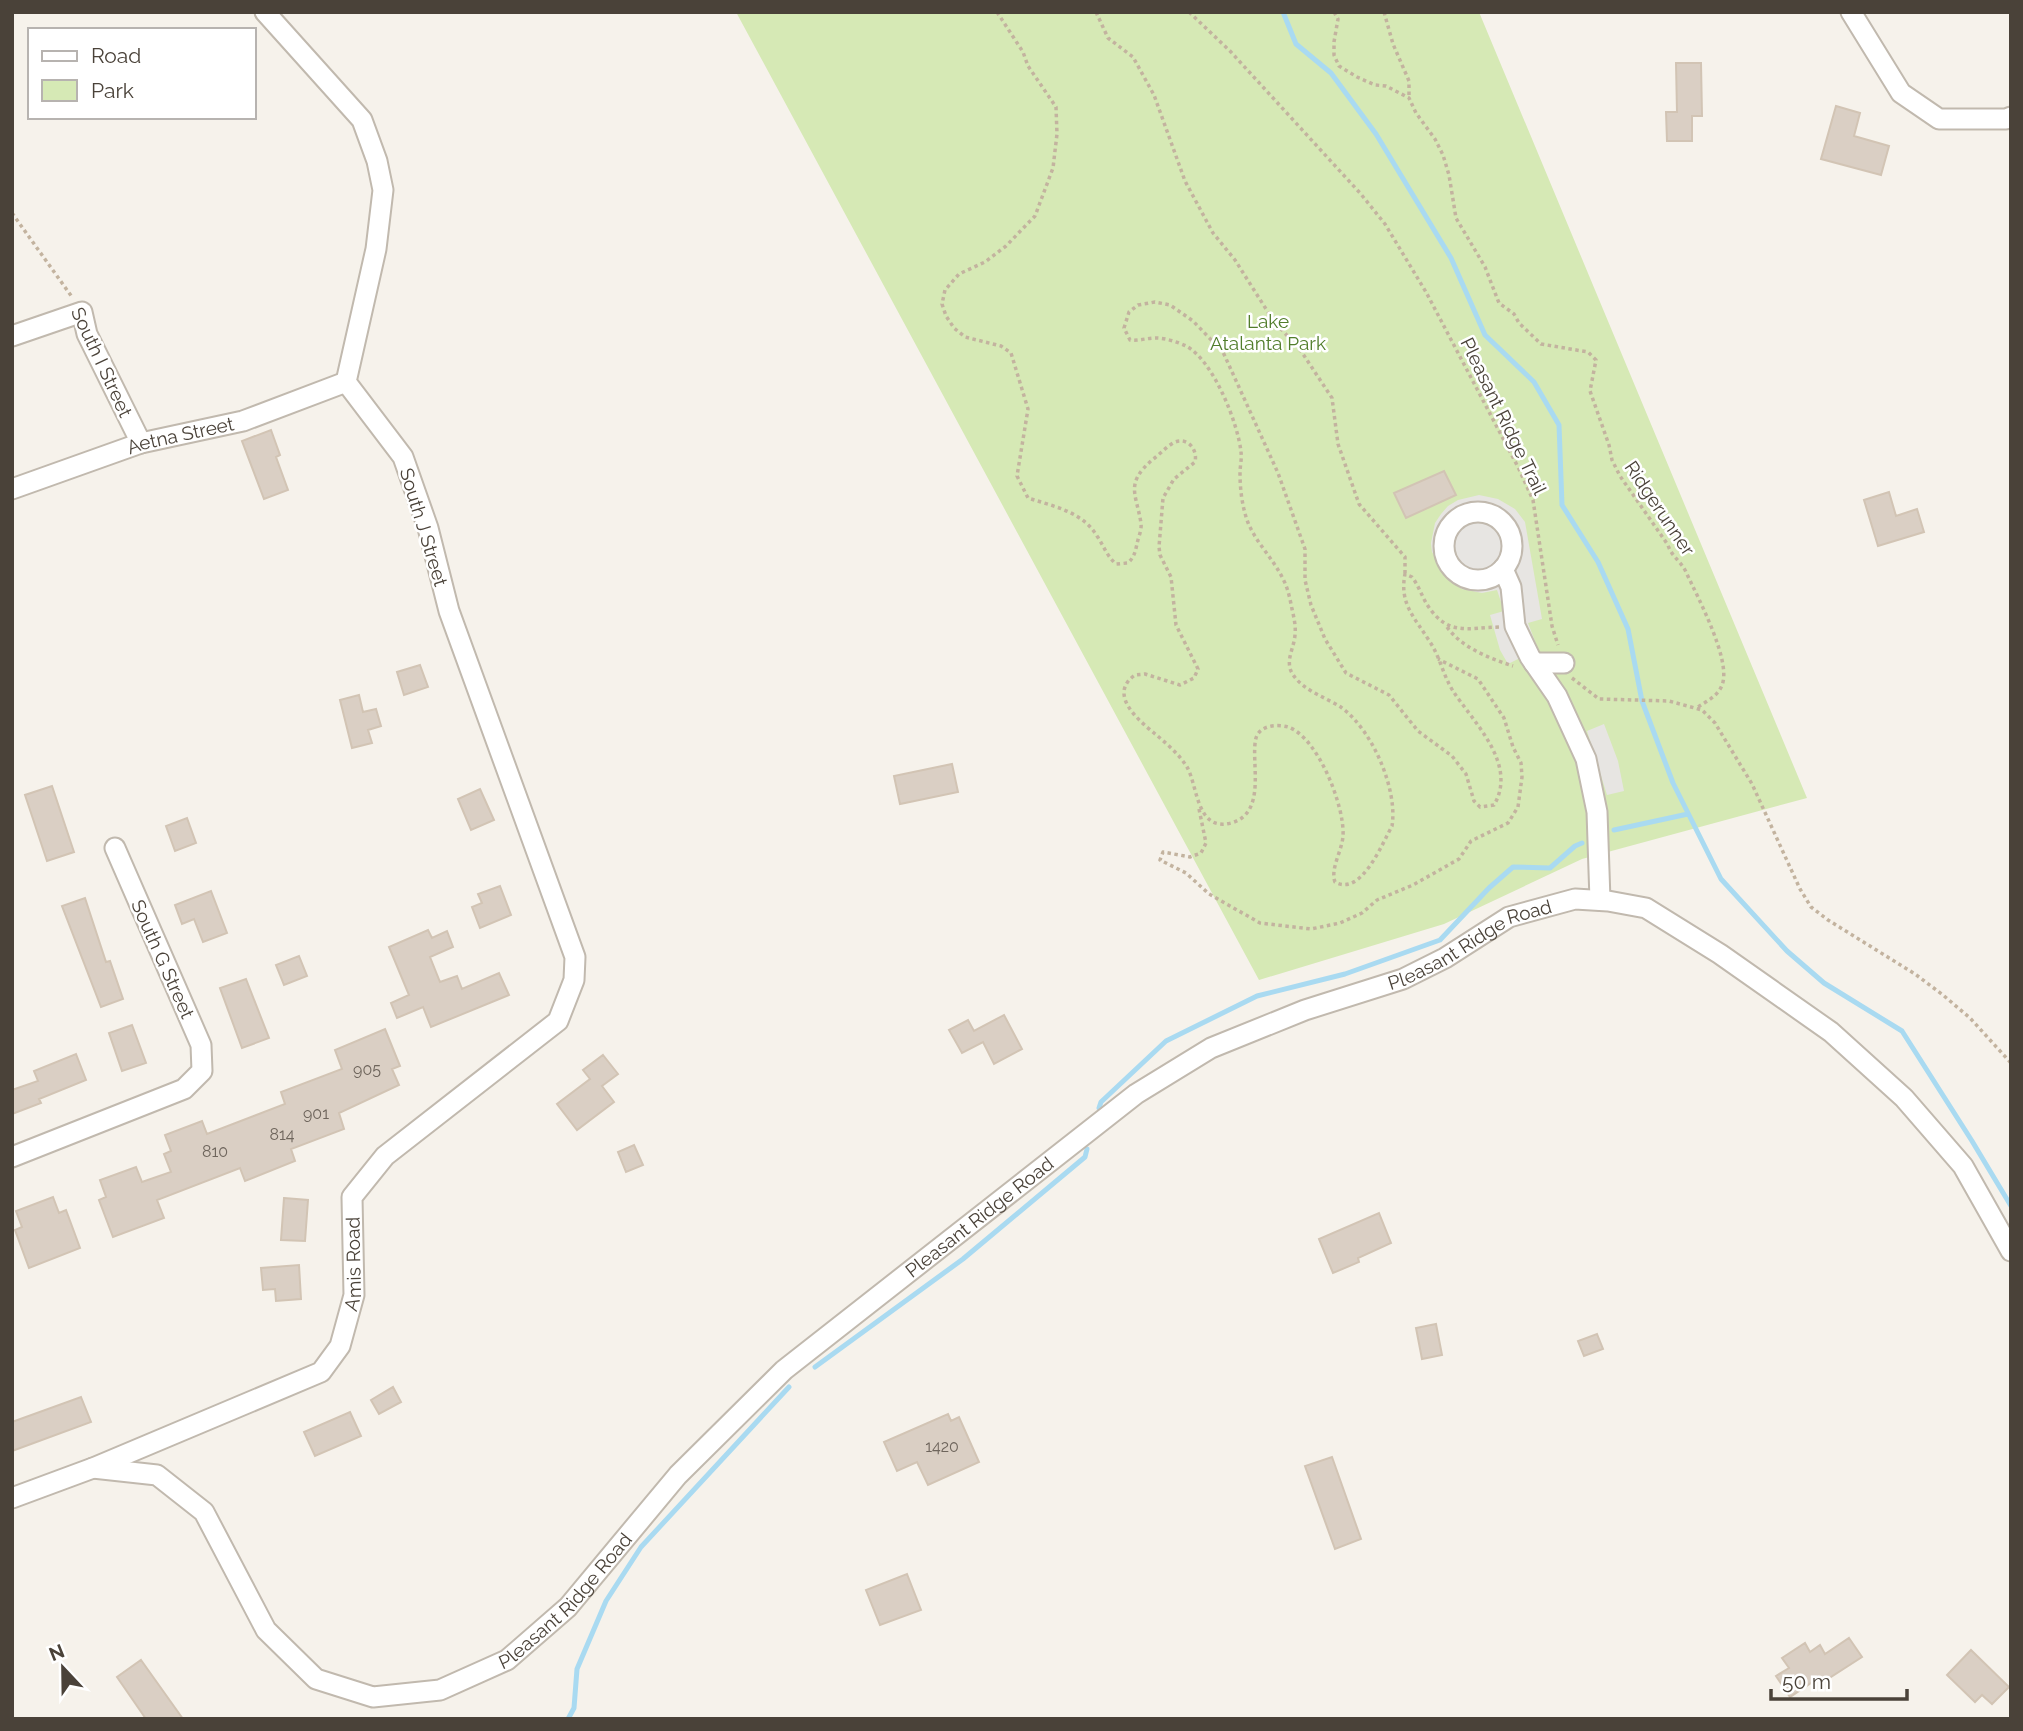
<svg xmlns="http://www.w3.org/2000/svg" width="2023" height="1731" viewBox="0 0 2023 1731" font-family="Raleway,sans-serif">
<rect width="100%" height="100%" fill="#f6f2eb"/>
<path fill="#d6e9b5" d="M736,12H1479L1807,798L1582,859L1444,924L1259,980Z"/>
<path fill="#e7e5e2" d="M1479,495L1498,499L1515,509L1525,522L1542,619L1528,623L1538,649L1508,664L1500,650L1490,615L1504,611L1497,590L1482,593L1462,589L1449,580L1432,552L1431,543L1435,523L1441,514L1448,506L1458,500Z
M1604,724L1618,761L1624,791L1607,795L1587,731Z"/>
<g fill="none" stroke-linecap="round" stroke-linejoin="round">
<path stroke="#a9daf1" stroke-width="5" d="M1283,12L1296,44L1331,73L1376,134L1451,258L1485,335L1534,382L1559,425L1562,505L1598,562L1628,629L1642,701L1673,783L1721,879L1787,951L1824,983L1902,1031L1972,1141L2011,1206
M1614,830L1688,814
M1099,1108L1101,1102L1166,1041L1257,996L1345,974L1440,940L1489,888L1513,867L1550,868L1575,846L1582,843
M815,1367L963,1259L1085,1157L1087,1149
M568,1719L574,1708L577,1669L606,1601L641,1547L789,1387"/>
</g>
<path fill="#dacfc4" stroke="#d2c4b4" stroke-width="2" d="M1676,63H1701L1702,116H1692V141H1667L1666,112H1677Z
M1836,106L1860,113L1854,136L1889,146L1881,175L1821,159Z
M271,430L280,455L276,457L288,490L264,499L242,441Z
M1444,471L1456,495L1406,518L1394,493Z
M1889,492L1896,516L1917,509L1924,532L1878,546L1864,500Z
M420,665L428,687L404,695L397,672Z
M359,695L363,712L376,709L381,726L368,730L372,743L352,748L340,700Z
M952,764L958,792L900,804L894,776Z
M52,786L74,852L47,861L25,795Z
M480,789L494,820L471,830L458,799Z
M187,818L196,843L175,851L166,826Z
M500,886L511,915L480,928L472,907L482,903L478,894Z
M211,891L227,933L203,942L194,919L182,924L175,905Z
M85,898L106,962L110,961L123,999L101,1007L62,906Z
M428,930L432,938L447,931L453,947L430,957L440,982L457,976L462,989L499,973L509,995L431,1027L423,1007L397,1018L391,1003L409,995L389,947Z
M299,956L307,976L284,985L276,965Z
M246,979L269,1038L242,1048L220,988Z
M1004,1015L1022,1049L994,1064L983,1042L962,1053L949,1030L968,1020L974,1031Z
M132,1025L146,1063L122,1071L109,1033Z
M385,1029L400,1066L392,1069L399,1085L339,1113L344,1129L291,1149L295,1161L245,1181L240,1168L157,1200L164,1218L113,1237L99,1200L106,1197L100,1180L136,1167L142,1182L171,1172L164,1154L171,1151L165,1135L202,1121L207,1134L285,1104L281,1092L342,1069L335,1050Z
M76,1054L86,1080L39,1099L41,1103L12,1114V1090L38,1081L34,1071Z
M603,1055L618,1074L602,1086L614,1102L577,1130L557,1104L590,1079L583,1070Z
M634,1145L643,1165L626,1172L618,1152Z
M53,1197L59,1213L66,1210L80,1248L29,1268L15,1230L22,1227L16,1211Z
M284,1198L308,1200L305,1241L281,1240Z
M1379,1213L1391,1243L1358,1258L1359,1262L1333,1273L1319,1239Z
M299,1265L301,1299L276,1301L275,1289L263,1290L261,1268Z
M1436,1324L1442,1355L1422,1359L1416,1328Z
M1597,1334L1603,1349L1584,1356L1578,1341Z
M393,1387L401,1402L379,1414L371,1400Z
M81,1397L91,1422L12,1451V1422Z
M350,1412L361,1436L315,1456L304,1432Z
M948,1414L951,1421L959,1417L979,1462L928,1485L917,1462L897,1471L884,1442Z
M1332,1457L1361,1539L1335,1549L1305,1466Z
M907,1574L921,1610L880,1625L866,1590Z
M1849,1638L1862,1657L1823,1682L1820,1677L1790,1697L1776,1676L1789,1668L1782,1658L1805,1643L1810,1652L1820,1645L1825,1654Z
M1971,1650L2009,1687L1992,1704L1982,1695L1975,1702L1947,1675Z
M141,1660L183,1719H146L117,1677Z"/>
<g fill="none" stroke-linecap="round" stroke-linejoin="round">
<defs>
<g id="minor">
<path d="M1851,12L1901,93L1939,119H2006L2011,117"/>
<path d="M12,336L82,312L87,334L141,443"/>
<path id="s1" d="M12,489L141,443L243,421L346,382"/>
<circle cx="1478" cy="546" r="34"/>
<path d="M1503,569L1511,587L1515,626L1530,657L1557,696L1586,759L1597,812L1600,900"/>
<path d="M1534,663H1564"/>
<path d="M12,1157L184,1089L202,1071L201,1045L115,848"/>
<path id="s2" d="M93,1468L157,1475L204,1512L266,1630L316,1679L373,1697L440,1690L507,1660L568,1607L678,1475L784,1370L1136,1094L1211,1048L1305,1010L1403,979L1445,958L1509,917L1575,899L1608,901L1646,908L1720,954L1831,1032L1904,1098L1963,1166L2011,1251"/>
<path id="s3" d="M12,1498L93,1468L321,1372L340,1346L354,1295L352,1197L385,1156L558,1021L574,980L575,957L449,611L428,528L403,457L346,382L376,249L383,190L377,161L362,120L265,12"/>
</g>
</defs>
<use href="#minor" stroke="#c1b9ae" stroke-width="23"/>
<path stroke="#c3b39f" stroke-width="3.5" stroke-dasharray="3.5 3.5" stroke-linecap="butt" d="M997,12L1023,52L1028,66L1056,107L1057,134L1053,168L1035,216L1006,246L985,262L959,274L945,290L942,304L946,316L954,328L965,337L1001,346L1011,353L1028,409L1017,476L1028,498C1053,506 1083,512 1097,536C1104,546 1106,555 1116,564L1128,563C1134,557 1135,553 1137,544C1138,538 1142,530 1141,523C1136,493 1125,484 1152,460C1159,455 1165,448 1173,443C1186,436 1198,448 1195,462L1174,479L1163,498L1159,547L1160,555L1171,577L1176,625L1198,669L1194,678L1180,685L1145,674L1135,675C1108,694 1137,719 1154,733C1166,743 1179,754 1187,767C1198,786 1196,832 1231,823C1268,813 1250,761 1256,738C1260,725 1277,724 1288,727C1318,737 1345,807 1343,836C1342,851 1330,869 1335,882C1361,897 1382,844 1392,826C1398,789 1372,730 1342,708C1326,697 1300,690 1291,671C1286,659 1294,648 1295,635C1296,626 1294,618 1292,609C1290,599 1288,588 1283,579C1273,558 1255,542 1247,520C1242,505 1240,489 1240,473C1240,466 1242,459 1241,452C1238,423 1213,360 1186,346C1178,342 1165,338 1156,338C1147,338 1139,341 1130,340L1124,328L1129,312L1138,305L1155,302L1170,305L1193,321L1223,352L1278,473L1305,549V580L1311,605L1325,639L1346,673L1389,695L1418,731L1452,756L1466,774L1474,801L1480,807L1494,805C1518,764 1474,723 1453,691C1443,675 1440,657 1430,642C1415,618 1399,604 1405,574L1412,577C1419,586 1422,597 1428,606C1448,636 1467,628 1499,627
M1096,12L1108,38L1133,57L1154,95L1185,181L1213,233L1235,260L1273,320L1301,351L1332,398L1338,444L1359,504L1405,557V574
M1189,12L1230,51L1360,193L1385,224L1426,292L1518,467L1533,500L1552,626L1558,645
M1334,12L1338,19L1334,42V55L1339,66L1357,77L1375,85L1386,86L1409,98L1416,113L1435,139L1443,155L1449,175L1456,218L1485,267L1499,303L1514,314L1519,323L1541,344L1588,352L1596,360L1590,391L1609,445L1612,460L1620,476L1668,545C1671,556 1681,561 1686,572C1697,596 1732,661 1722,685C1718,696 1707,701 1698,707
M1384,12L1393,44L1409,81V98
M12,213L72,297
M1447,627C1462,648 1489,658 1513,666
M1572,678L1599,699L1669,701L1702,710L1715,723L1752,784L1800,889L1811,907L1828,920L1915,974L1943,995L1970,1018L2011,1063
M1199,809L1206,843L1201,853L1190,857L1163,852L1160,860L1186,873L1209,894L1260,923L1311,929L1340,923L1362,913L1377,900L1413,885L1459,859L1471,841L1508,823L1518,807L1522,777L1521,763L1513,747L1504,718L1478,679L1438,659"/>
<use href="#minor" stroke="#fff" stroke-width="19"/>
</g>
<g text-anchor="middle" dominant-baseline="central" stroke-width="5" stroke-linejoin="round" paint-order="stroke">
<g font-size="16" fill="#6e655c">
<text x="367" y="1069">905</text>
<text x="316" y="1113">901</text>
<text x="282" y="1134">814</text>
<text x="215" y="1151">810</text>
<text x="942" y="1446">1420</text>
</g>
<g font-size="19" fill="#517d2b" stroke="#fff">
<text x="1268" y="321">Lake<tspan x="1268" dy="22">Atalanta Park</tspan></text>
</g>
<g font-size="19" fill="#4a4239" stroke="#fff">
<text transform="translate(102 362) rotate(65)">South I Street</text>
<text transform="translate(1504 416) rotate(64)">Pleasant Ridge Trail</text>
<text stroke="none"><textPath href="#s1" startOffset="177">Aetna Street</textPath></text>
<text transform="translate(1660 508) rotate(56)">Ridgerunner</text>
<text transform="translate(424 527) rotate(73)">South J Street</text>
<text stroke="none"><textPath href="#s2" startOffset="1745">Pleasant Ridge Road</textPath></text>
<text transform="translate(163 959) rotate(66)">South G Street</text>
<text stroke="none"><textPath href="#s2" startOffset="1178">Pleasant Ridge Road</textPath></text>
<text stroke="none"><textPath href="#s3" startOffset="450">Amis Road</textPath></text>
<text stroke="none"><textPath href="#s2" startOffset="611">Pleasant Ridge Road</textPath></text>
</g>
</g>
<rect width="2023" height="1731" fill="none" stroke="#4a4239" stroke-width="28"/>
<rect x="28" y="28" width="228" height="91" fill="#ffffff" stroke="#b7b3b0" stroke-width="2"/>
<rect x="42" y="51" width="35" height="10" fill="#ffffff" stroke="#b7b3b0" stroke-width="2"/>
<text x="91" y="63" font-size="21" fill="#4a4239">Road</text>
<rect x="42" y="80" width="35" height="21" fill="#d6e9b5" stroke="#b7b3b0" stroke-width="2"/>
<text x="91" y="98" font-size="21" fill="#4a4239">Park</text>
<g transform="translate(63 1668) rotate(338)" stroke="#ffffff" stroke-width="5" paint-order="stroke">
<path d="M0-5L12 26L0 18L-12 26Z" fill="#4a4239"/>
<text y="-10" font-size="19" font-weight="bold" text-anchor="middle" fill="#4a4239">N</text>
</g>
<path d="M1771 1689v10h136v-10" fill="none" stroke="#4a4239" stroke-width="3.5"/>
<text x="1782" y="1689" font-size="21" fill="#4a4239" stroke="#ffffff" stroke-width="5" paint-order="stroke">50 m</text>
</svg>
